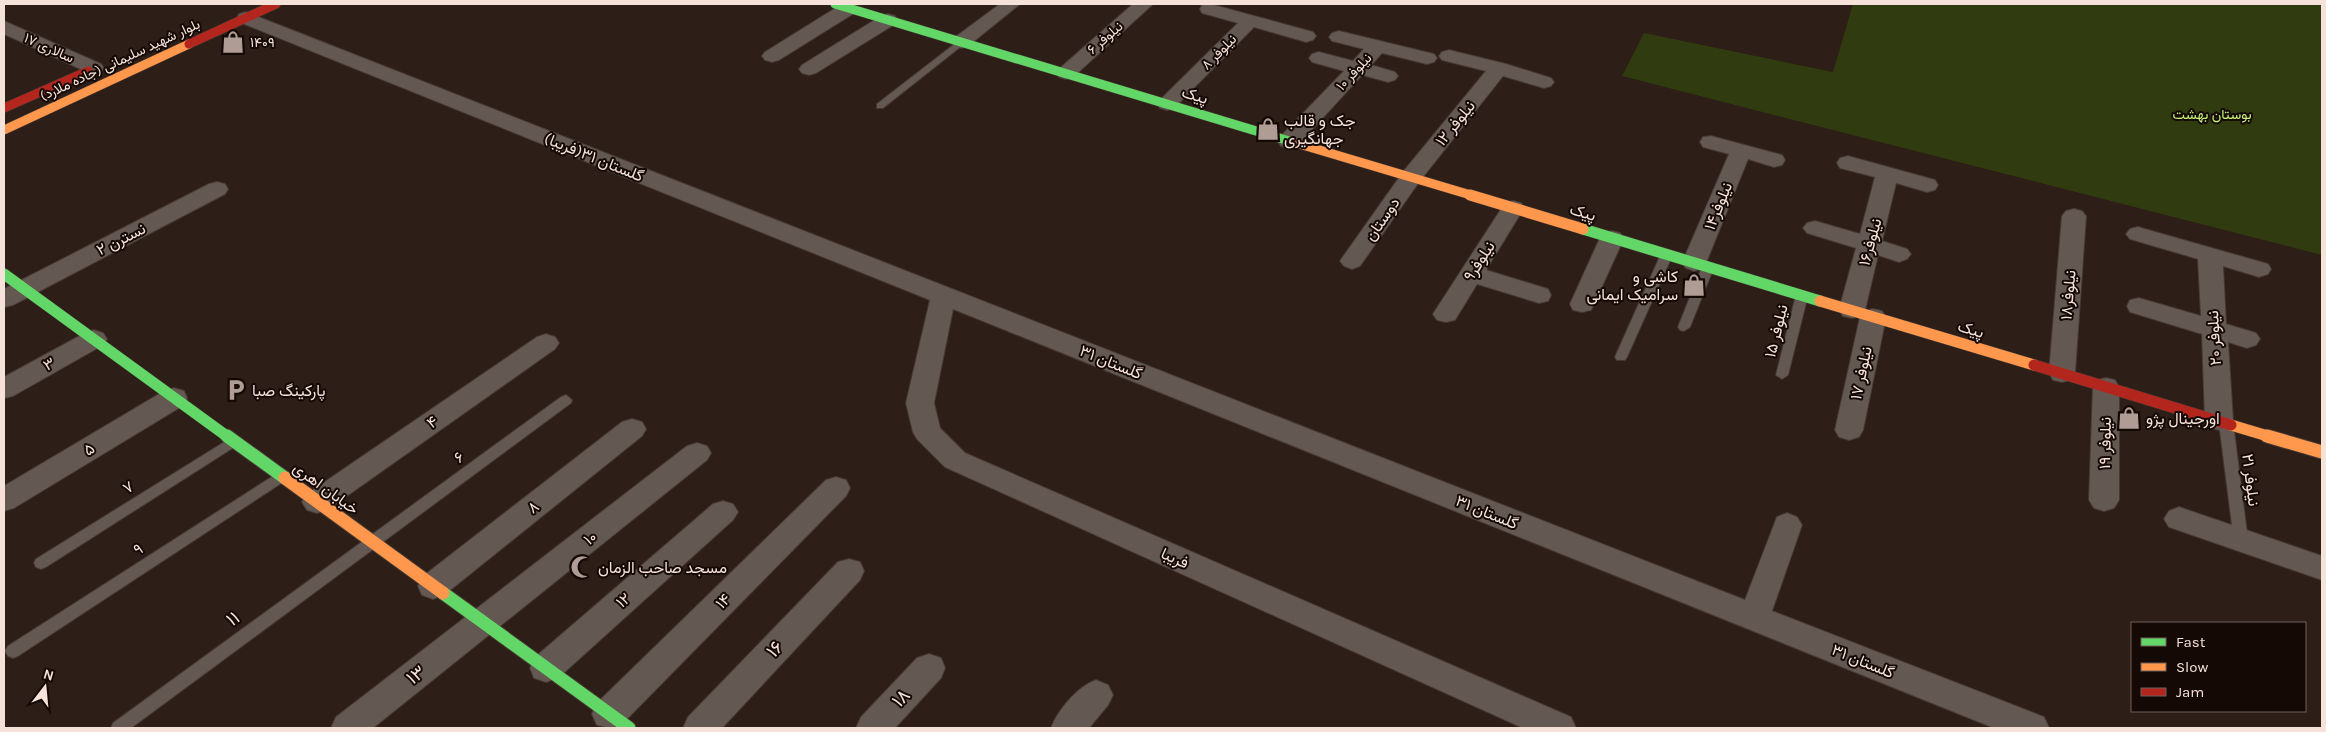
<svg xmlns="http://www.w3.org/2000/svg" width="2326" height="732" viewBox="0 0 2326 732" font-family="Karla,Vazirmatn,sans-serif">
<rect width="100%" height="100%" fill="#2d1e17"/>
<path fill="#303b0f" d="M1853,4H2322V255L1622,76L1644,33L1833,72Z"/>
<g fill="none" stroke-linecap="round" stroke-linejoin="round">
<defs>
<path id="lane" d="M961,39L966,42L964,44L883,108H877V104Z
M1667,250L1673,254L1627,357L1625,360H1617L1615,357L1661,254Z
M1708,263L1714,267L1690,327L1684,331L1680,330L1678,327L1702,267Z
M1802,291L1808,295L1788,375L1782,379L1776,375L1796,295Z
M566,395L572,400L571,403L131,728H111L113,723L561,397Z
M2226,418L2231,420L2233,423L2248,541L2246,545L2241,547L2236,545L2234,541L2219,423L2221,420Z
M234,436L239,438L241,441L239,444L46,567L41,569L36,567L34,563L36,559Z
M281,471L286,472L288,476L286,480L18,656L13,658L8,656L5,651L8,646Z"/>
<path id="street" d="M842,4H854L858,8L856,12L779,60L772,62L765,60L762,56L765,52Z
M1000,4H1020L968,46L961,48L954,46L951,42L954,38Z
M1133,4H1153L1073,77L1066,79L1059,77L1056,73L1059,69Z
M1210,4L1313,32L1316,36L1313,40L1306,42L1254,27L1174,108L1167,110L1160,108L1157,104L1160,100L1238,23L1202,13L1200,9L1202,5Z
M246,12L1745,600L1777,517L1787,513L1797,517L1802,525L1772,611L2044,717L2049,728H1994L953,309L934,403L940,428L965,453L1571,717L1576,728H1523L945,467L917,439L913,432L906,403L930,300L239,22L237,18L239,14Z
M888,14L895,16L897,20L895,24L816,73L809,75L802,73L799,69L802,65L881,16Z
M4,21L101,64L104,68L101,72L94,74L87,72L4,34Z
M1339,31L1434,54L1437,58L1434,62L1427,64L1382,53L1371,65L1395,72L1398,76L1395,80L1388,82L1362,75L1297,146L1289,147L1281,146L1278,141L1281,136L1344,71L1312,62L1309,58L1312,54L1319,52L1353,61L1364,49L1332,41L1329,37L1332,33Z
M1449,50L1506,64L1551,78L1554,82L1551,86L1544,88L1503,76L1419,182L1360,266L1352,269L1344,266L1340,261L1403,172L1486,71L1442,60L1439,56L1442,52Z
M1711,136L1782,155L1785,160L1782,165L1774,167L1748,159L1706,263L1702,268L1694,271L1686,268L1682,263L1729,154L1703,147L1700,142L1703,137Z
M1848,156L1935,180L1938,185L1935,190L1927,192L1896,183L1882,241L1907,249L1911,254L1907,259L1899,262L1878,255L1865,310L1861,316L1852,318L1843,316L1839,310L1856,248L1807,233L1803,228L1807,223L1815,221L1860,234L1875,177L1840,168L1837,163L1840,158Z
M217,182L225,184L228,189L225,194L13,305L4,307V289L209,184Z
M1513,201L1521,203L1524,208L1486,270L1548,289L1551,295L1548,301L1539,303L1477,284L1455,320L1446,322L1437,320L1433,314L1505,203Z
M2074,209L2082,211L2086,216L2075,373L2071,380L2062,382L2053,380L2049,373L2062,216L2066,211Z
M2138,227L2268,264L2271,269L2268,274L2259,277L2223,266L2226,324L2256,333L2260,339L2256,345L2247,348L2228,342L2233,420L2229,427L2219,430L2209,427L2205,420L2202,334L2130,312L2127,306L2130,300L2139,298L2201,316L2198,259L2130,239L2126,234L2130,229Z
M1612,231L1620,233L1624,238L1594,304L1591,310L1582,312L1573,310L1570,304L1600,238L1604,233Z
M1873,309L1882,311L1886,317L1863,430L1859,437L1849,440L1839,437L1835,430L1860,317L1864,311Z
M94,330L103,333L107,339L103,345L13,396L4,398V377L85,333Z
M546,334L555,337L559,343L555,349L327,510L317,513L307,510L302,502L307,494L537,337Z
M2106,378L2115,380L2119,387V500L2114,508L2104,511L2094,508L2089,500L2093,387L2097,380Z
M174,388L184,391L187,398L184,405L14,508L4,511V486L164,391Z
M632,419L642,422L646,429L642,436L444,595L433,599L422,595L418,586L422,577L622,422Z
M697,443L707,446L711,453L707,460L373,728H331L336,717L687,446Z
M836,477L846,480L850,488L846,496L621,725L611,728L597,725L592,714L597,703L826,480Z
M723,501L733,504L738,512L733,520L558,678L546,682L534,678L530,668L534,658L713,504Z
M2179,507L2322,556V580L2169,527L2164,519L2169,511Z
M849,559L860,562L864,571L860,580L722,728H683L688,717L838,562Z
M929,654L941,658L945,668L941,678L895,728H856L861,717L917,658Z
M1096,680L1108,685L1113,695L1108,705L1089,728H1051C1058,710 1077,687 1096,680Z"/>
<path id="fast-far2" d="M835,4L1296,143"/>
<path id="fast-far1" d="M1583,229L1820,301
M4,274L228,437"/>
<path id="fast" d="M227,436L285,478
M443,593L629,728"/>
<path id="slow-far2" d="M4,130L189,44
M1296,143L1474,196"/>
<path id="slow-far1" d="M1470,195L1583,229
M1820,301L2034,365
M2231,425L2271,437"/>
<path id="slow" d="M2267,436L2322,452
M285,478L443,593"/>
<path id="jam-far1" d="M189,44L276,4
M4,108L88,71"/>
<path id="jam" d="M2034,365L2231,425"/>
</defs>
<use href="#lane" stroke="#463933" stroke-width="2"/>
<use href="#street" stroke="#463933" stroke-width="2"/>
<use href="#fast-far2" stroke="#463933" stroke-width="10"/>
<use href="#fast-far1" stroke="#463933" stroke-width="12"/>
<use href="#fast" stroke="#463933" stroke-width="15"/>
<use href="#slow-far2" stroke="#463933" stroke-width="10"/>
<use href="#slow-far1" stroke="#463933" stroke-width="12"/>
<use href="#slow" stroke="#463933" stroke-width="15"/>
<use href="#jam-far1" stroke="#463933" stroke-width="10"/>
<use href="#jam" stroke="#463933" stroke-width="12"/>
<use href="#lane" fill="#635852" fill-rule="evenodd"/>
<use href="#street" fill="#635852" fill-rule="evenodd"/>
<use href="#fast-far2" stroke="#63d668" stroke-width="9"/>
<use href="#fast-far1" stroke="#63d668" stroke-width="11"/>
<use href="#fast" stroke="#63d668" stroke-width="13"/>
<use href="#slow-far2" stroke="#ff974d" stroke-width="9"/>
<use href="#slow-far1" stroke="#ff974d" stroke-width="11"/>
<use href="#slow" stroke="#ff974d" stroke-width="13"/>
<use href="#jam-far1" stroke="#b3261e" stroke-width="9"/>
<use href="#jam" stroke="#b3261e" stroke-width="11"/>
</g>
<defs>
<symbol id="shop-bare" viewBox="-9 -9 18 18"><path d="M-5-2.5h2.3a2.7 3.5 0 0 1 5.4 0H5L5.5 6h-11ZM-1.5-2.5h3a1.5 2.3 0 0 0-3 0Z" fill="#af9d95" stroke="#150905" stroke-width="2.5" paint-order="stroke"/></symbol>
<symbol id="parking-bare" viewBox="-9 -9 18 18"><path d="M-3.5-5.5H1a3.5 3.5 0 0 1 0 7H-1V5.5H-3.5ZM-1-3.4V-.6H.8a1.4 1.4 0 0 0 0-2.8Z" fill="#af9d95" stroke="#150905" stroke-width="2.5" paint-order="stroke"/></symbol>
<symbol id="mosque-bare" viewBox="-9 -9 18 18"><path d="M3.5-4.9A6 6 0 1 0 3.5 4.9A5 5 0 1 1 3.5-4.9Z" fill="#af9d95" stroke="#150905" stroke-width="2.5" paint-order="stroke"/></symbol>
</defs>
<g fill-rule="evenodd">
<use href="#shop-bare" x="217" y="26" width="32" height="32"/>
<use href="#shop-bare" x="1252" y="113" width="32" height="32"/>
<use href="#shop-bare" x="1678" y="269" width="32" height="32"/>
<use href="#parking-bare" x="220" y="374" width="32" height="32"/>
<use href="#shop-bare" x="2113" y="402" width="32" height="32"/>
<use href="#mosque-bare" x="566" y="551" width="32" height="32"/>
</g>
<g text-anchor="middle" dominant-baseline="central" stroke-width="4" stroke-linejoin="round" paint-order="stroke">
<g font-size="14" fill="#f5e2d9" stroke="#150905">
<text transform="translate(1105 38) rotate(-41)">نیلوفر ۶</text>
<text transform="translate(49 48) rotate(24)">سالاری ۱۷</text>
<text transform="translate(1219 52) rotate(-45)">نیلوفر ۸</text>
<text transform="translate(120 60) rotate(-25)">بلوار شهید سلیمانی (جاده ملارد)</text>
<text transform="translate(1354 72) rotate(-47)">نیلوفر ۱۰</text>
</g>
<g font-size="14" fill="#f5e2d9" stroke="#150905" text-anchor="start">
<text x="250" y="42">۱۴۰۹</text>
</g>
<g font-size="14" fill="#c7f479" stroke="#150905">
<text x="2212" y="114">بوستان بهشت</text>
</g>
<g font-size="16" fill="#f5e2d9" stroke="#150905">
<text transform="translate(1195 95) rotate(17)">پیک</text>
<text transform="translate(1455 123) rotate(-51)">نیلوفر ۱۲</text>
<text transform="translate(594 157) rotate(22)">گلستان ۳۱(فریبا)</text>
<text transform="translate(1718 206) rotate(-68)">نیلوفر۱۴</text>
<text transform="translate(1583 212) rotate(17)">پیک</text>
<text transform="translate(1382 219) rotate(-55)">دوستان</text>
<text transform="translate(121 239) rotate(-27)">نسترن ۲</text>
<text transform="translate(1870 242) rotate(-75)">نیلوفر۱۶</text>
<text transform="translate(1479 261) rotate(-57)">نیلوفر۹</text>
<text transform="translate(2068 295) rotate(-85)">نیلوفر۱۸</text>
<text transform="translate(1971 329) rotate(17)">پیک</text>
<text transform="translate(1776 331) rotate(-76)">نیلوفر ۱۵</text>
<text transform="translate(2214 338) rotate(-93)">نیلوفر ۲۰</text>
<text transform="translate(1111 362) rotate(22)">گلستان ۳۱</text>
<text transform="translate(49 364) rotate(-29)">۳</text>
<text transform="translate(1861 373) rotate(-78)">نیلوفر ۱۷</text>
<text transform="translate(432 422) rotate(-35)">۴</text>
<text transform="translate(2105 443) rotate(-89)">نیلوفر ۱۹</text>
<text transform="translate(89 449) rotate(-31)">۵</text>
<text transform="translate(459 457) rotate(-36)">۶</text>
<text transform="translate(2251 480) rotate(83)">نیلوفر ۲۱</text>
<text transform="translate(128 487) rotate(-32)">۷</text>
<text transform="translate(326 488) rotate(36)">خیابان اهری</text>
<text transform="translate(533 507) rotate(-38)">۸</text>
<text transform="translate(1487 512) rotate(22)">گلستان ۳۱</text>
<text transform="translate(590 538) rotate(-39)">۱۰</text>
<text transform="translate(138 549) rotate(-33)">۹</text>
<text transform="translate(1175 558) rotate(24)">فریبا</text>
<text transform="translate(623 600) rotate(-41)">۱۲</text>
<text transform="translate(723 601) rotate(-45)">۱۴</text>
<text transform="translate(1863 661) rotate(22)">گلستان ۳۱</text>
</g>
<g font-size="16" fill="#f5e2d9" stroke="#150905" text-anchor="start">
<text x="1284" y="120">جک و قالب<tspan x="1284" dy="18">جهانگیری</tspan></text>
<text x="1678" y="276" text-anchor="end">کاشی و<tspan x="1678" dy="18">سرامیک ایمانی</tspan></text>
<text x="252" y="390">پارکینگ صبا</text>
<text x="2146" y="418">اورجینال پژو</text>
<text x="598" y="567">مسجد صاحب الزمان</text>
</g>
<g font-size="19" fill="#f5e2d9" stroke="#150905">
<text transform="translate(233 619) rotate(-36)">۱۱</text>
<text transform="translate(775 649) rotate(-47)">۱۶</text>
<text transform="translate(416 675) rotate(-38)">۱۳</text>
<text transform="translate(901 698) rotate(-47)">۱۸</text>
</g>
</g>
<rect width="2326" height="732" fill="none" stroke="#f5e2d9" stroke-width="10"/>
<rect x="2131" y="622" width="175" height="90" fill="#150905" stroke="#6f605a"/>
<rect x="2141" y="638" width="25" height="8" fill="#63d668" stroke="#6f605a"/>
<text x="2176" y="647" font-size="15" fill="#f5e2d9">Fast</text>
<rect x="2141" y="663" width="25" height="8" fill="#ff974d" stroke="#6f605a"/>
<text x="2176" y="672" font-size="15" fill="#f5e2d9">Slow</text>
<rect x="2141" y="688" width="25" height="8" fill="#b3261e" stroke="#6f605a"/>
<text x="2176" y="697" font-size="15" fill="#f5e2d9">Jam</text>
<g transform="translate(45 687) rotate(16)" stroke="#150905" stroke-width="4" paint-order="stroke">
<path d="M0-4L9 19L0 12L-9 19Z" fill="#f5e2d9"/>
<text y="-8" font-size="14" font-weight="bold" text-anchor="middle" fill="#f5e2d9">N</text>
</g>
</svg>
